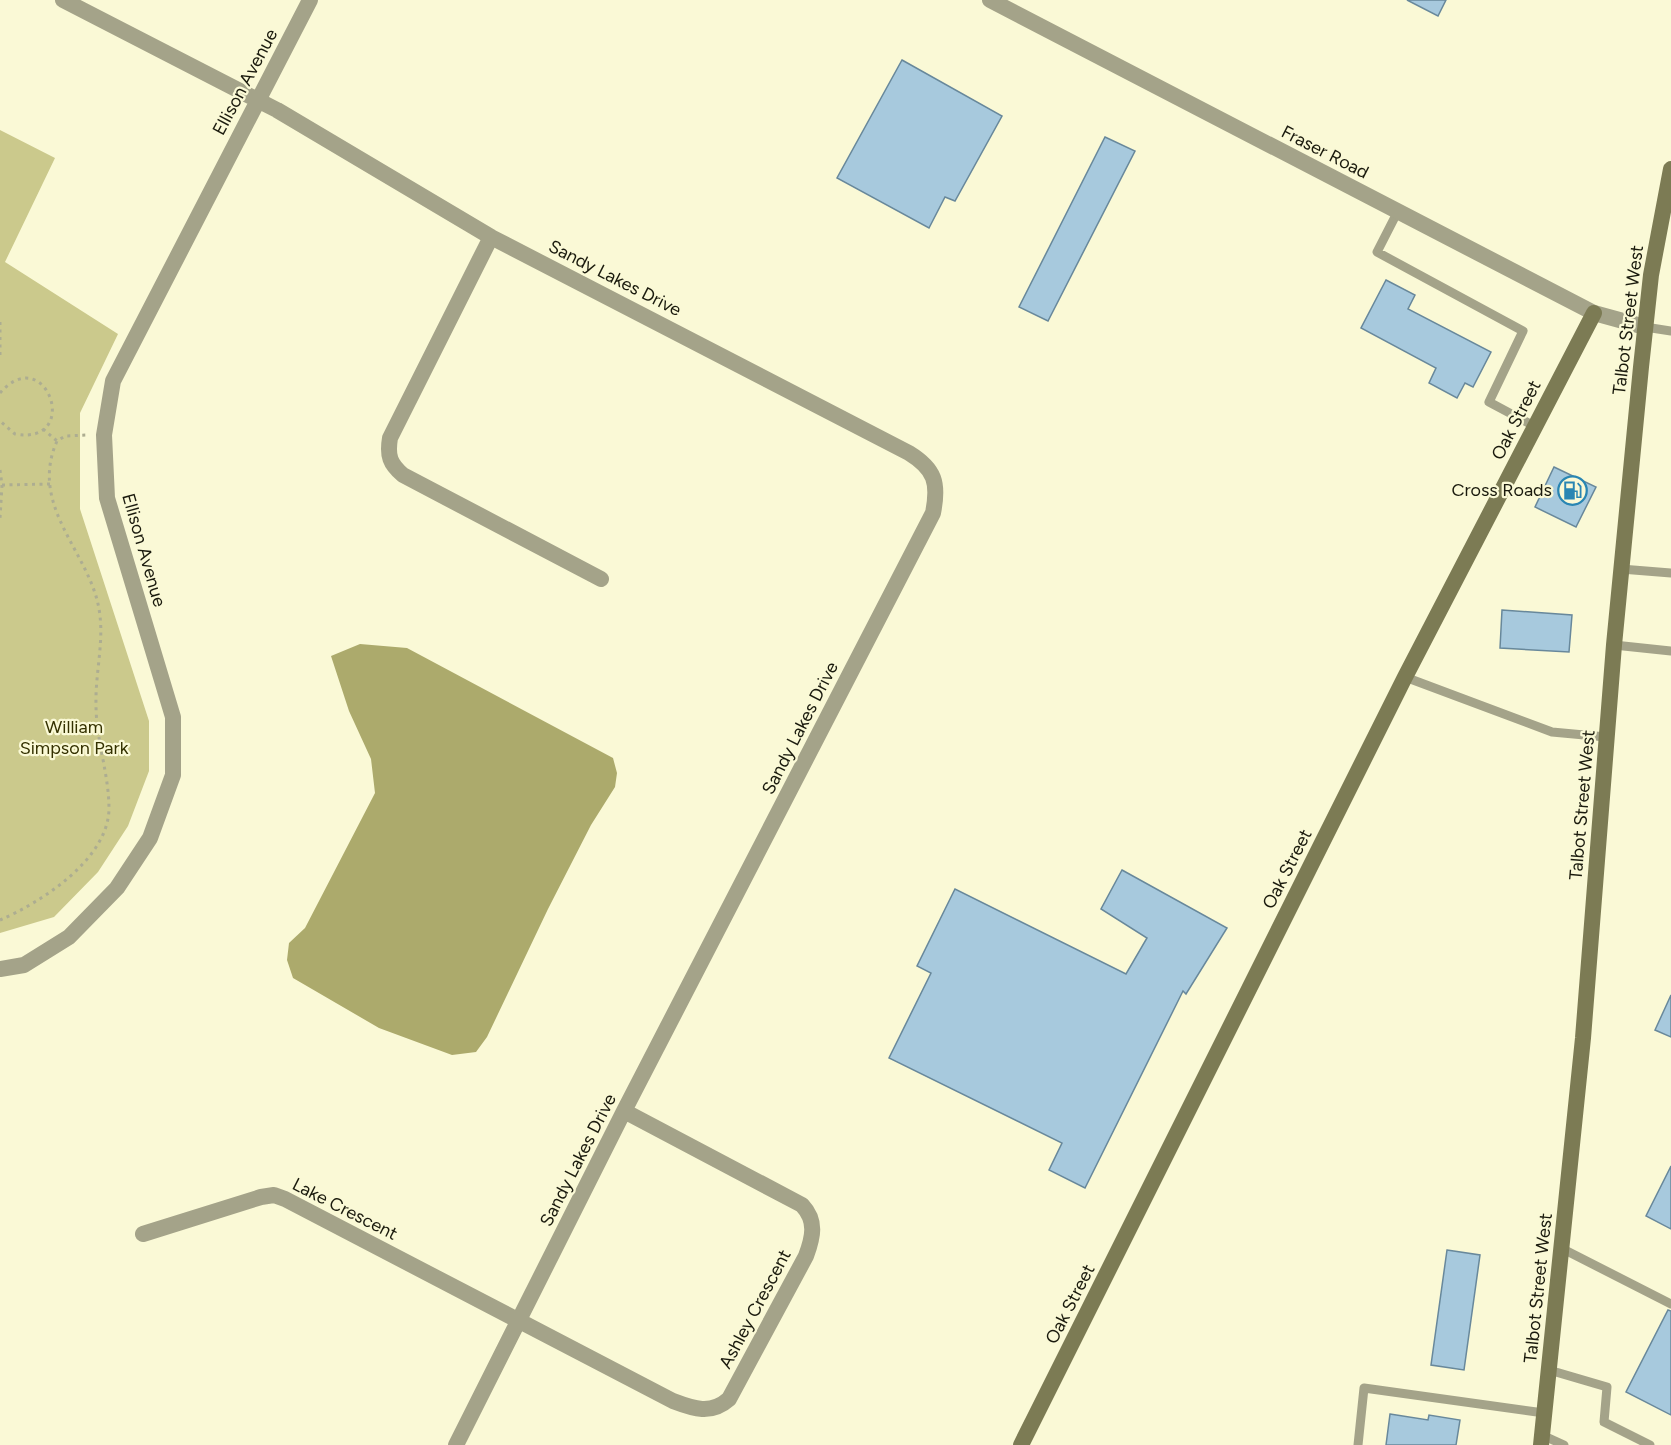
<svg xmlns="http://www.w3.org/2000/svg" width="1671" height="1445" viewBox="0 0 1671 1445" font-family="Figtree,sans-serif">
<rect width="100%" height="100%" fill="#faf9d6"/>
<path fill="#cbc98c" d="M0,130L55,158L5,262L118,334L80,413V509L149,721V771L128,826L98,872L54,917L0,933Z"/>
<path fill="#acaa6c" d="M360,644L407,648L613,758L617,773L615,787L591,825L548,909L487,1037L476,1052L452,1055L379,1028L293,978L287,960L289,943L305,928L375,793L371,759L349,711L331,656Z"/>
<path fill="#a7c9dd" stroke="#68889b" stroke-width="1.5" d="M1407,0H1446L1438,16Z
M902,60L1002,116L955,201L945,197L929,228L837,178Z
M1105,137L1135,151L1048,321L1019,307Z
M1386,280L1415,295L1408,309L1491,352L1473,387L1465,383L1457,398L1429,383L1436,368L1361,328Z
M1554,467L1596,487L1576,527L1535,507Z
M1502,610L1572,615L1569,652L1500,648Z
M1122,870L1227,928L1186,994L1183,991L1085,1188L1049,1170L1062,1143L889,1058L931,973L917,966L955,889L1126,974L1147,938L1101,909Z
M1671,995V1037L1655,1030Z
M1671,1166V1229L1646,1216Z
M1447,1250L1480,1255L1464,1370L1431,1365Z
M1668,1310L1671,1311V1415L1626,1392Z
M1390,1414L1428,1420L1429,1415L1460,1420L1456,1445H1386Z"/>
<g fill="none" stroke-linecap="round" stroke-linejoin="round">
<path stroke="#adad91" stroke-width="3" stroke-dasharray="3 4.5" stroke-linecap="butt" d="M0,322V357
M0,393C46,340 83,446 15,434L0,421
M43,429L57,441
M0,470L2,485L0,518
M2,485L50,484
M0,920C42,902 108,859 109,809C109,774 96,740 96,705C95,666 108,632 95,593C78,542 31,500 57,441L65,436L88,435"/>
<path stroke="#a4a389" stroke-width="9" d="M1398,211L1377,252L1523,331L1489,402L1534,426
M1645,327L1671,331
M1621,569L1671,573
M1614,645L1671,651
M1405,677L1552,732L1606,737
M1561,1248L1671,1304
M1549,1370L1607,1387L1604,1422L1650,1445
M1542,1435L1564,1445
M1358,1445L1364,1388L1544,1413"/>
<path stroke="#a4a389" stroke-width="16" d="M63,0L277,110L491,237
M0,969L24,965L69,937L117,888L150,838L173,775V717L107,498L104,435L113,381L310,0
M143,1234L261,1197L274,1195L285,1199L673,1401C694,1409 711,1415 729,1399L806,1256C813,1237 817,1221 802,1205L624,1111
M456,1445L624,1111L933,513C939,483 935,469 909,453L491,237L390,438C387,456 390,464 403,475L601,579"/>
<path stroke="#a4a389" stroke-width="16" d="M990,0L1594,313L1645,327"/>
<path stroke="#7c7b54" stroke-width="16" d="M1021,1445L1405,677L1594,313
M1541,1445L1583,1038L1614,645L1641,367L1651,275L1671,169"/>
</g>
<defs>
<symbol id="fuel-ring" viewBox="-11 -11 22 22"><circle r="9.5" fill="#faf9d6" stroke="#2986b3" stroke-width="1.5"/><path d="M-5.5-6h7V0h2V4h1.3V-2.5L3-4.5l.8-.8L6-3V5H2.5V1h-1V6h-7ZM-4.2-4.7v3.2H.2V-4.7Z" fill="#2986b3"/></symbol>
</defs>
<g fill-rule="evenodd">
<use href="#fuel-ring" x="1556" y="474" width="33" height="33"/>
</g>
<g text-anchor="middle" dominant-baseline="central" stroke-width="4.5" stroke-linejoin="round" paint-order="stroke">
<g font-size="18" fill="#1a1a0d" stroke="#faf9d6">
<text transform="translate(245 82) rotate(-62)">Ellison Avenue</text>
<text transform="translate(1325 152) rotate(27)">Fraser Road</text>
<text transform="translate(615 278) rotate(27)">Sandy Lakes Drive</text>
<text transform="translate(1628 320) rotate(-83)">Talbot Street West</text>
<text transform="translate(1516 420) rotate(-63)">Oak Street</text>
<text transform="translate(144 550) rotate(74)">Ellison Avenue</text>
<text transform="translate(800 728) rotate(-63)">Sandy Lakes Drive</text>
<text transform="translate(1582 805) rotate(-85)">Talbot Street West</text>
<text transform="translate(1287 869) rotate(-63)">Oak Street</text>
<text transform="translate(578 1160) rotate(-63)">Sandy Lakes Drive</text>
<text transform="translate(345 1209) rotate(27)">Lake Crescent</text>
<text transform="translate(1538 1288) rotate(-84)">Talbot Street West</text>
<text transform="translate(1070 1304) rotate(-63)">Oak Street</text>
<text transform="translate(755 1309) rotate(-62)">Ashley Crescent</text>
</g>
<g font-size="18" fill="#1a1a0d" stroke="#faf9d6" text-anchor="end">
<text x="1552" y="490">Cross Roads</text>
</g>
<g font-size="18" fill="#343100" stroke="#faf9d6">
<text x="74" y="727">William<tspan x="74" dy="21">Simpson Park</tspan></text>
</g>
</g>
</svg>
